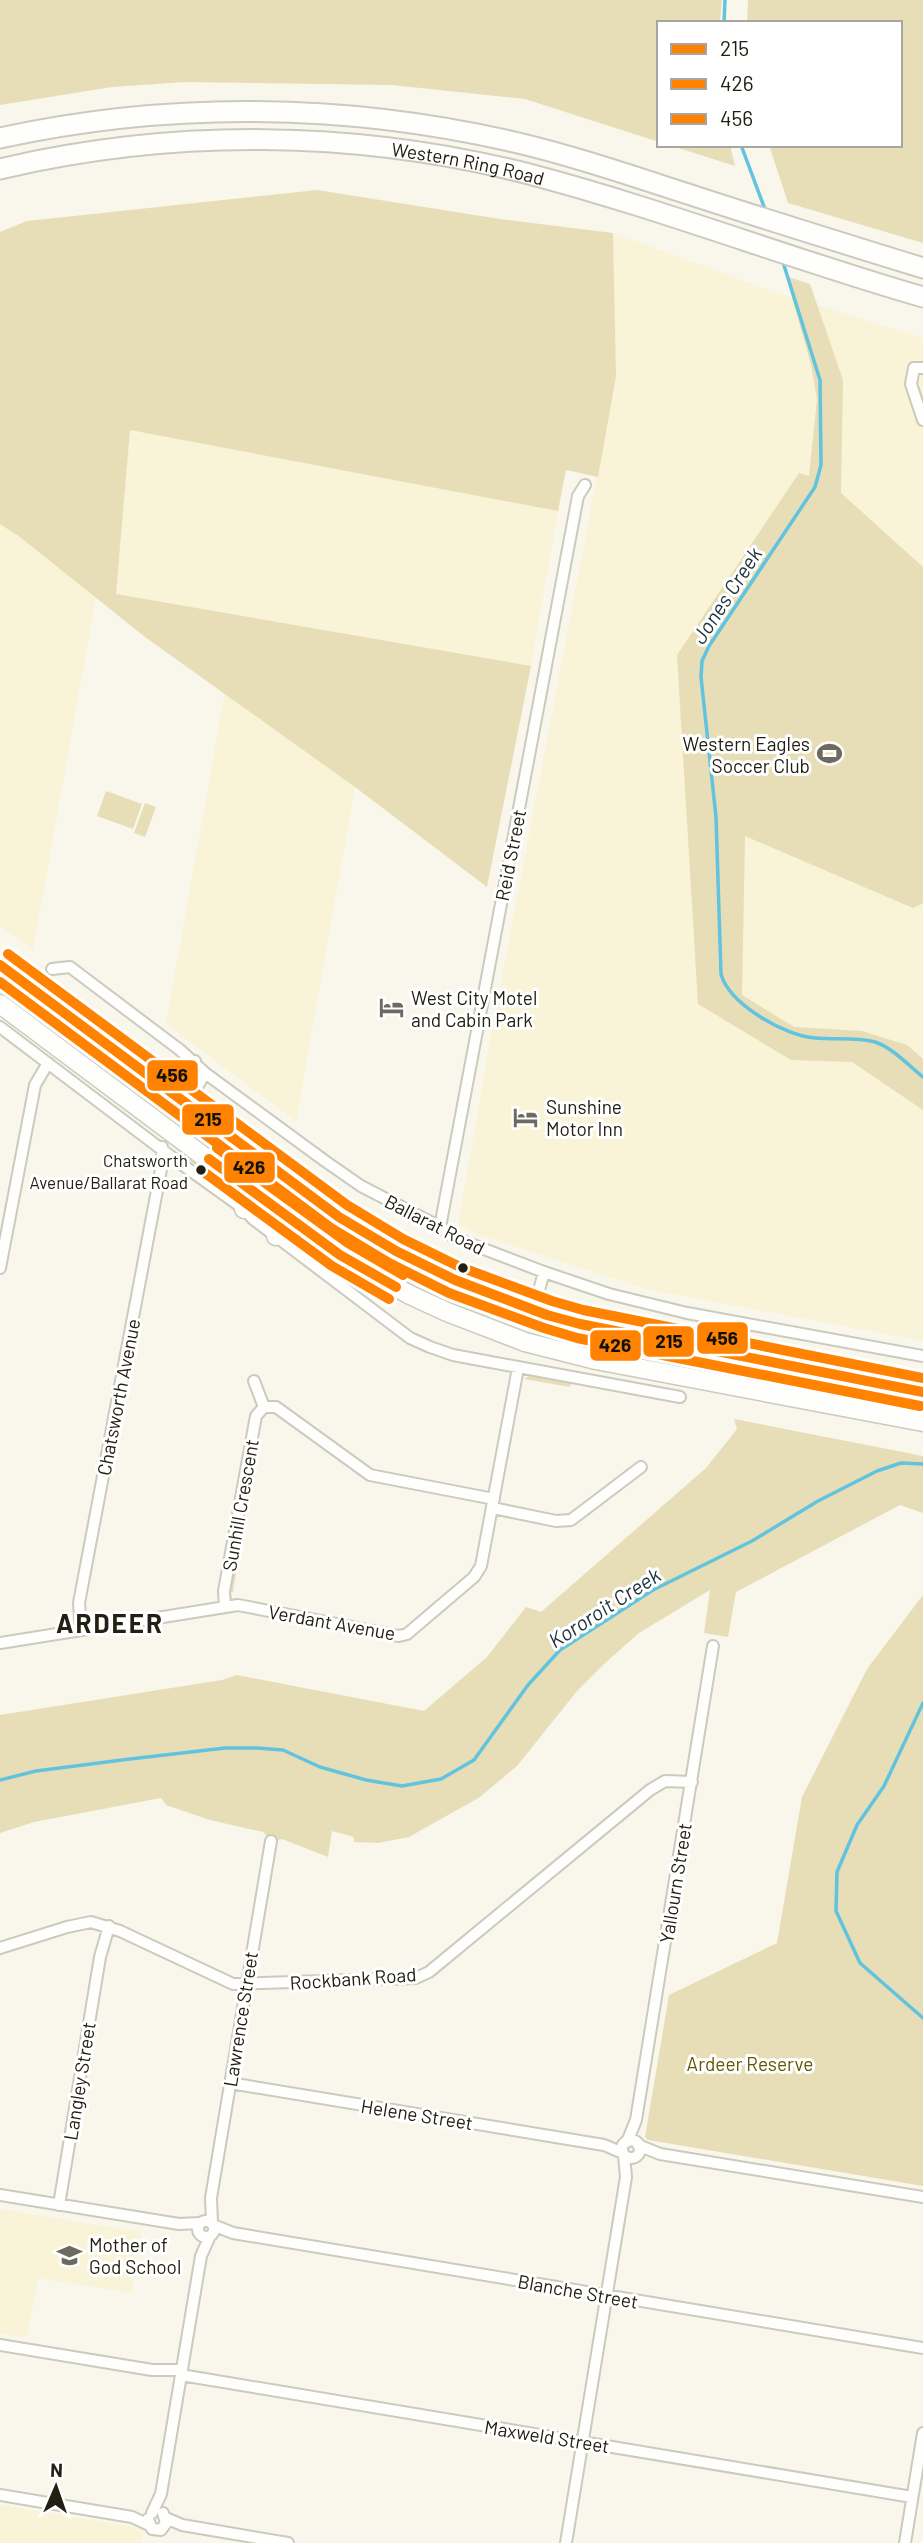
<svg xmlns="http://www.w3.org/2000/svg" width="923" height="2543" viewBox="0 0 923 2543" font-family="Barlow,sans-serif">
<rect width="100%" height="100%" fill="#f9f6ec"/>
<path fill="#f9f3d7" d="M613,233L769,290L923,338V1341L646,1289L477,1234L458,1225L491,1036L616,376Z
M130,429L558,511L531,666L116,594Z
M0,524L20,537L96,597L33,950L0,926Z
M225,692L355,787L296,1121L166,1024Z
M0,2209L141,2232L132,2293L38,2278L27,2335L22,2337L0,2333Z
M0,2505L144,2529L141,2543H0Z"/>
<path fill="#e7deb7" d="M0,0H722L720,23H659V142L525,99L392,85L184,82L112,87L0,105Z
M748,0H923V243L788,203L769,145H900V23H747Z
M669,145H730L735,166Z
M317,190L500,219L613,233L616,376L598,477L566,470L558,511L130,430L116,594L531,666L487,887L355,787L145,637L20,537L0,524V232L27,221Z
M786,276L810,284L843,380L841,493L923,567V903L913,908L745,836L742,995L794,1027L862,1031L907,1045L923,1059V1110L852,1062L791,1060L698,1004L677,655L799,473L809,476L817,399L811,365Z
M106,791L142,804L133,829L97,816Z
M145,803L156,807L145,837L134,833Z
M186,1116L355,1237L430,1281L432,1278L490,1303L507,1317L506,1319L481,1315L454,1304L396,1276L344,1246L271,1195L189,1125L185,1119Z
M185,1153L242,1195L240,1198C221,1185 201,1168 183,1156Z
M552,1328L923,1399V1413L711,1372L555,1335L544,1330Z
M530,1375L571,1383L570,1387L524,1379Z
M734,1419L923,1456V1513L900,1505L736,1592L728,1637L704,1633L710,1590L639,1633L604,1664L577,1691L517,1766L480,1797L409,1837L378,1843L354,1842V1837L332,1831L328,1857L282,1839L271,1841L263,1832L210,1820L166,1805L161,1798L34,1822L0,1833V1715L222,1680L237,1675L424,1711L487,1657L526,1607L541,1612L706,1468L737,1429Z
M244,1527L233,1592H230L241,1528Z
M923,1595V2186L648,2140L645,2137L669,1995L777,1943L802,1797L867,1669Z"/>
<g fill="none" stroke-linecap="round" stroke-linejoin="round">
<path stroke="#62c3df" stroke-width="3.5" d="M724,23L725,0
M741,145L766,212
M782,259L820,380L821,465L815,487L709,646L702,661L701,677L716,817L721,974C729,1004 785,1036 815,1038C834,1040 856,1037 875,1042C893,1048 908,1065 923,1077
M923,1703L884,1786L857,1825L837,1872L836,1911L860,1963L923,2018
M0,1780L36,1771L130,1759L225,1748H257L283,1750L320,1767L366,1780L402,1786L441,1779L474,1760L528,1685L560,1650L653,1590L752,1541L818,1501L877,1471L901,1463L923,1464"/>
<defs>
<path id="minor" d="M923,368H914L911,384L923,420
M52,969L70,967L180,1050L205,1073L325,1161L361,1186L440,1227L455,1238L544,1272L609,1294L687,1313L923,1356
M0,1027L173,1158L244,1209L253,1219L410,1338L430,1347L453,1355L680,1397
M171,1093L195,1061
M187,1105L205,1073
M440,1227L578,496L585,485
M0,1268L35,1085L48,1063
M533,1312L544,1272
M254,1381L264,1407
M493,1508L556,1521L571,1520L641,1467
M225,1606L224,1591L256,1416L264,1407H276L370,1475L494,1499
M81,1630L79,1603L162,1164V1147
M0,1643L238,1605L399,1636L407,1634L474,1577L481,1566L518,1368
M0,1948L67,1927L91,1922L120,1931L233,1984L416,1978L429,1972L650,1790L665,1781L692,1782
M230,2083L604,2145L623,2153
M622 2149a9 9 0 1 1 18 0a9 9 0 1 1-18 0Z
M627,2142L636,2120L713,1646
M638,2145L660,2154L923,2197
M0,2195L179,2224L200,2223
M59,2205L100,1957L109,1926
M198 2229a8 8 0 1 1 16 0a8 8 0 1 1-16 0Z
M212,2223L211,2198L271,1841
M213,2225L233,2233L923,2348
M0,2345L152,2370H182
M181,2375L912,2497
M0,2495L132,2517L149,2525
M152,2513L161,2494L201,2256L210,2236
M166,2518L182,2525L288,2543
M148,2519L152,2529L161,2530L166,2523L163,2513
M566,2543L626,2177L624,2155
M905,2543L923,2433"/>
<path id="trunk" d="M0,965L339,1217C414,1266 492,1301 580,1324L923,1392
M0,1004L262,1200L340,1255L408,1294L447,1312L525,1342L596,1360L923,1422
M274,1208L276,1236
M244,1209L268,1205"/>
<g id="motorway">
<path d="M0,138C169,101 345,103 514,142C574,156 632,176 691,195C768,220 845,244 923,268"/>
<path id="s1" d="M0,169C173,128 357,130 529,174C662,209 791,259 923,297"/>
</g>
</defs>
<use href="#minor" stroke="#cccabf" stroke-width="14"/>
<use href="#trunk" stroke="#cccabf" stroke-width="21"/>
<use href="#motorway" stroke="#cccabf" stroke-width="23"/>
<use href="#minor" stroke="#fefefc" stroke-width="10"/>
<use href="#trunk" stroke="#fefefc" stroke-width="18"/>
<use href="#motorway" stroke="#fefefc" stroke-width="19"/>
<defs>
<path id="bus-1" d="M0,965L339,1217L396,1251L455,1280L547,1315L580,1324L923,1392
M209,1159L340,1255L396,1287"/>
<path id="bus-2" d="M0,982L331,1228L389,1263L449,1293L544,1328L577,1338L920,1406
M201,1170L332,1266L389,1299"/>
<path id="bus-3" d="M8,954L347,1205L403,1239L460,1267L552,1301L583,1310L923,1378
M217,1148L348,1243L403,1275"/>
</defs>
<use href="#bus-1" stroke="#fff" stroke-width="16"/>
<use href="#bus-2" stroke="#fff" stroke-width="16"/>
<use href="#bus-3" stroke="#fff" stroke-width="16"/>
<use href="#bus-1" stroke="#ff8200" stroke-width="10"/>
<use href="#bus-2" stroke="#ff8200" stroke-width="10"/>
<use href="#bus-3" stroke="#ff8200" stroke-width="10"/>
</g>
<defs>
<symbol id="stadium-bare" viewBox="-9 -9 18 18"><path d="M0-5a6.5 5 0 1 0 0 10a6.5 5 0 1 0 0-10ZM-3.5-1.8h7v3.6h-7Z" fill="#6d6b5f" stroke="#fff" stroke-width="2.5" paint-order="stroke"/></symbol>
<symbol id="hotel-bare" viewBox="-9 -9 18 18"><path d="M-6-4.5h1.5V1H6V5H4.5V3h-9V5H-6ZM-4 0a1.8 1.8 0 1 1 3.6 0ZM.5 0V-2.5h3Q6-2.5 6 0Z" fill="#6d6b5f" stroke="#fff" stroke-width="2.5" paint-order="stroke"/></symbol>
<symbol id="school-bare" viewBox="-9 -9 18 18"><path d="M0-5L7-2L0 1L-7-2ZM-4 1L0 2.5L4 1V4Q0 6-4 4Z" fill="#6d6b5f" stroke="#fff" stroke-width="2.5" paint-order="stroke"/></symbol>
</defs>
<g fill-rule="evenodd">
<use href="#stadium-bare" x="812" y="736" width="35" height="35"/>
<use href="#hotel-bare" x="374" y="990" width="35" height="35"/>
<use href="#hotel-bare" x="508" y="1100" width="35" height="35"/>
<use href="#school-bare" x="52" y="2238" width="35" height="35"/>
</g>
<g fill="#222013" stroke="#fff" stroke-width="2.5">
<circle cx="201" cy="1170" r="6"/>
<circle cx="463" cy="1268" r="6"/>
</g>
<g text-anchor="middle" dominant-baseline="central" stroke-width="6" stroke-linejoin="round" paint-order="stroke">
<g font-size="17" fill="#222013" stroke="#fff" text-anchor="end">
<text x="188" y="1160">Chatsworth<tspan x="188" dy="22">Avenue/Ballarat Road</tspan></text>
</g>
<g font-size="19" fill="#222013" stroke="#fff">
<text stroke="none"><textPath href="#s1" startOffset="472">Western Ring Road</textPath></text>
<text transform="translate(510 855) rotate(-79)">Reid Street</text>
<text transform="translate(435 1224) rotate(27)">Ballarat Road</text>
<text transform="translate(118 1397) rotate(-79)">Chatsworth Avenue</text>
<text transform="translate(240 1505) rotate(-80)">Sunhill Crescent</text>
<text transform="translate(332 1622) rotate(10)">Verdant Avenue</text>
<text transform="translate(675 1883) rotate(-81)">Yallourn Street</text>
<text transform="translate(353 1978) rotate(-4)">Rockbank Road</text>
<text transform="translate(240 2019) rotate(-81)">Lawrence Street</text>
<text transform="translate(79 2081) rotate(-81)">Langley Street</text>
<text transform="translate(417 2114) rotate(9)">Helene Street</text>
<text transform="translate(578 2291) rotate(10)">Blanche Street</text>
<text transform="translate(547 2436) rotate(9)">Maxweld Street</text>
</g>
<g font-size="19" fill="#222013" stroke="#fff" text-anchor="start">
<text x="810" y="743" text-anchor="end">Western Eagles<tspan x="810" dy="22">Soccer Club</tspan></text>
<text x="411" y="997">West City Motel<tspan x="411" dy="22">and Cabin Park</tspan></text>
<text x="546" y="1106">Sunshine<tspan x="546" dy="22">Motor Inn</tspan></text>
<text x="89" y="2244">Mother of<tspan x="89" dy="22">God School</tspan></text>
</g>
<g font-size="19" fill="#655500" stroke="#fff">
<text x="750" y="2063">Ardeer Reserve</text>
</g>
<g font-size="21" font-style="italic" fill="#1e333c" stroke="#fff">
<text transform="translate(726 595) rotate(-57)">Jones Creek</text>
<text transform="translate(604 1607) rotate(-33)">Kororoit Creek</text>
</g>
<g font-size="26" font-weight="bold" letter-spacing="2" fill="#222013" stroke="#fff">
<text x="110" y="1622">ARDEER</text>
</g>
</g>
<g stroke="#fff" stroke-width="2.5">
<rect x="146" y="1059" width="53" height="33" rx="7" fill="#ff8200"/>
<rect x="181" y="1103" width="54" height="33" rx="7" fill="#ff8200"/>
<rect x="223" y="1151" width="53" height="33" rx="7" fill="#ff8200"/>
<rect x="696" y="1321" width="53" height="34" rx="7" fill="#ff8200"/>
<rect x="642" y="1325" width="53" height="33" rx="7" fill="#ff8200"/>
<rect x="589" y="1329" width="53" height="33" rx="7" fill="#ff8200"/>
</g>
<g font-size="19" text-anchor="middle" font-weight="bold" fill="#111">
<text x="172" y="1082">456</text>
<text x="208" y="1126">215</text>
<text x="249" y="1174">426</text>
<text x="722" y="1345">456</text>
<text x="669" y="1348">215</text>
<text x="615" y="1352">426</text>
</g>
<rect x="657" y="21" width="245" height="126" fill="#ffffff" stroke="#a7a6a1" stroke-width="2"/>
<rect x="671" y="44" width="35" height="10" fill="#ff8200" stroke="#a7a6a1" stroke-width="2"/>
<text x="720" y="56" font-size="21" fill="#222013">215</text>
<rect x="671" y="79" width="35" height="10" fill="#ff8200" stroke="#a7a6a1" stroke-width="2"/>
<text x="720" y="91" font-size="21" fill="#222013">426</text>
<rect x="671" y="114" width="35" height="10" fill="#ff8200" stroke="#a7a6a1" stroke-width="2"/>
<text x="720" y="126" font-size="21" fill="#222013">456</text>
<g transform="translate(56 2487) rotate(2)" stroke="#ffffff" stroke-width="5" paint-order="stroke">
<path d="M0-5L12 26L0 18L-12 26Z" fill="#222013"/>
<text y="-10" font-size="19" font-weight="bold" text-anchor="middle" fill="#222013">N</text>
</g>
</svg>
